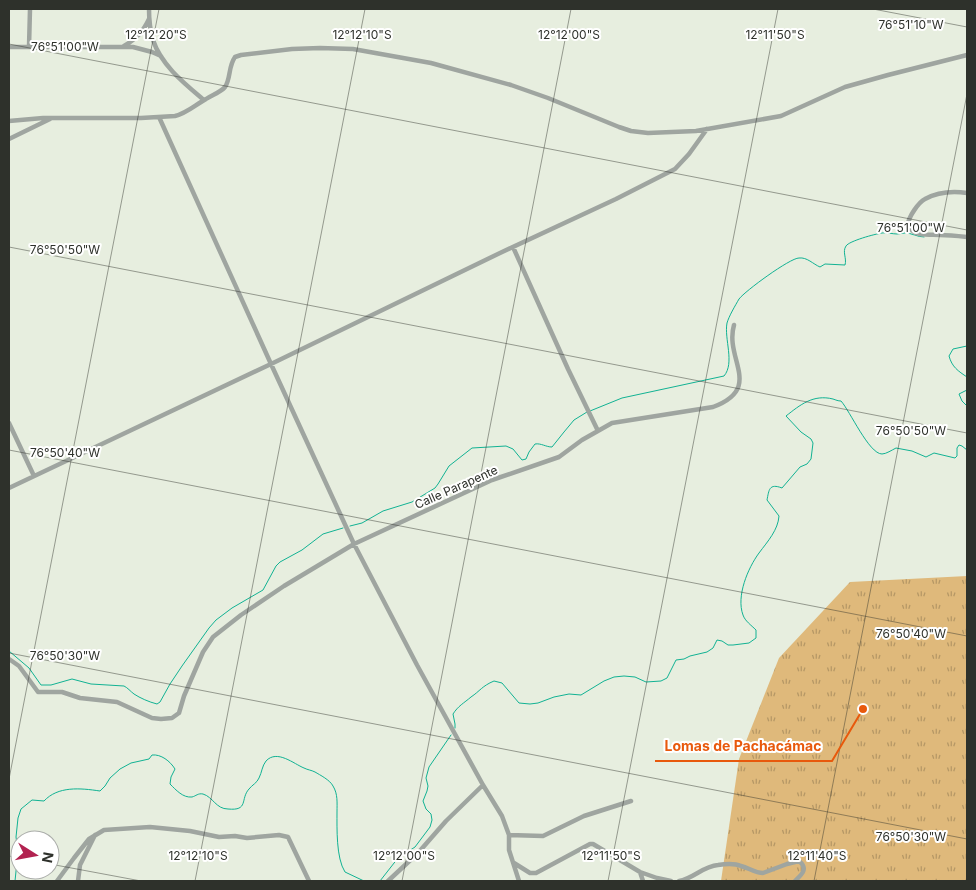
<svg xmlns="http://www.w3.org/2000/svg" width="976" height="890" viewBox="0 0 976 890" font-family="Inter,sans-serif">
<defs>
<pattern id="grass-tufts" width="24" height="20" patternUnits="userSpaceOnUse" patternTransform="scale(1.25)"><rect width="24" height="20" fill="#dfb97b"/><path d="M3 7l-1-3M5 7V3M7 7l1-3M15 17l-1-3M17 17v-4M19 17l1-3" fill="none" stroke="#b59765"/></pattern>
</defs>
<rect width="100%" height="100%" fill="#e7eedf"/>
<path fill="url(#grass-tufts)" d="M967,576V881H721L739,759L779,658L850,582Z"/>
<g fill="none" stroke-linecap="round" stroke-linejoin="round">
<path stroke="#11b293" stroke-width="1" d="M967,303V307
M967,346L953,349L949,356C952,367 958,371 967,377
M967,390L959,394L962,401L967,406
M590,411L622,398L724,376C735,363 724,339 727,323C729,316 735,306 739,299C745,291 790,258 799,258C807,257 813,264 820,267L825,264L845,265C847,258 842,252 846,246C849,241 875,234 882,233C887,232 892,234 897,234C900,234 902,233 905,233C912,233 917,237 924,237
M350,526L362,523L383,511L412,502L435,488L438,484L449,466L472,448L506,446L513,449L522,460L526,459L529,452L535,444C541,443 546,447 552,447L564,432L574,420L587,412
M9,651L29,668L41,685H51L72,679L91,684L124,686C128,688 130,691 134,694C140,698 149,702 157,704L160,702L170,684L182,666L209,628L216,620L232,608L263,590L276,566L280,562L302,550L323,534L343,528
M455,728V724L453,714C458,706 464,703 471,697C480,691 482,686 494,681L502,683L519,703L530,704L538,703L554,697L569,694L581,695L604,681L614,677L624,676L635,677L646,682L661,681L667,678L676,660L684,659L690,656L707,652L713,648L717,640L722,641L728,645H733L749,643L756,638V630C751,625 745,621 743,615C736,596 748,568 759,553C768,541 778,530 779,516L767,500C769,490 769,483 782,488L800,467L807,464L811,459L813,443L811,439L801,432L786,416C800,405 813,394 833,399C836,400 838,401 841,401C850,411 869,454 882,454C886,454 892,450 896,448L912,451L926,457L934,453L955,458L957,456V448L959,445L962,446L967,450
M15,881L18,852L16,837L18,818L21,809L32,800L44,801C58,786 80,788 100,791L105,786L110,778L120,769L131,763L149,759L152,755C161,754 170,761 175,769L171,777L170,784C176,790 183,798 192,797C196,796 198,793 203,794C213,797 216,809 228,809C249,811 240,799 249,789C252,785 257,783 259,778C262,772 262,766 266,761C277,749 294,764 304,768C308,770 311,770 315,772C320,775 330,780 333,786C338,794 337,803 337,812C337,828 336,858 345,872L364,881
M380,881L398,858L415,847L430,827L432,820L431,814L426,809L423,801L427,791L428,786L426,778L429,767L451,735"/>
<path stroke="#9fa5a0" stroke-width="4.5" d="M149,9C149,19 150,30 153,40C161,65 185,84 204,100
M124,46C136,39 143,32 149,19
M9,47H133L152,52L161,56
M29,47L30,9
M159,117L271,364L354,544L417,665L483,785L502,816L509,835V850L519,881
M9,121L43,118H141L175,116C187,113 195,105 206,99C212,95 221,92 225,87C231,78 228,67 235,57L241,55L292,49L320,48L353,49L431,63L511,85L548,98L619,127L631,131L648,133L696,131L781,116L845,87L888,75L967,55
M9,139L50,119
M967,193C953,191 938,192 925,199C919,202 908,217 908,225C909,228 913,232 916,233C923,236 932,234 940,235C949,235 958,236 967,237
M513,247L568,369L598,431
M9,423L34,476
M9,488L271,364L500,253L616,199L675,169L689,154L707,129
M9,659L19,666L38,692H62L80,698L117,702L152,718L161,719L172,718L179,713L184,696L203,652L213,637L241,615L284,586L354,544L492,480L559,457L582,440L612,423L713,407C764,388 724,359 734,325
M509,835L543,836L584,816L631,801
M514,863L530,873H536L590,844H593L640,872L657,878L671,881
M640,872L643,881
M57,881L74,858L89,839L104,830L150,827L190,831L219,837L235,836L247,838L279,835L288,837L309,881
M78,881L80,865L95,835
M388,881L418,853L446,821L483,785
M679,881C693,879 703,866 718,865C725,864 734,863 741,866C749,868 755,873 763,873L787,864L799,861C809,869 801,875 795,881"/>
</g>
<path fill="none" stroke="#2e312b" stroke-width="1" stroke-opacity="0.45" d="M873,9L967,27M9,44L967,230M9,247L967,433M9,450L967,636M9,653L967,839M9,779L159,9M9,856L20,858M50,864L141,881M195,881L365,9M402,881L571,9M608,881L778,9M814,881L967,94"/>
<g text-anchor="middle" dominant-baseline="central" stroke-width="4" stroke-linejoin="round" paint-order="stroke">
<g font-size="12" fill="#2e312b" stroke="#fff">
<text transform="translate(456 487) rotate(-24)">Calle Parapente</text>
</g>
</g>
<g font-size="12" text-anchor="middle" fill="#2e312b" stroke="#fff" stroke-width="4" stroke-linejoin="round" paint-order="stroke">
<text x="911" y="29">76°51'10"W</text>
<text x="362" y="39">12°12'10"S</text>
<text x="569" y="39">12°12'00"S</text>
<text x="775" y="39">12°11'50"S</text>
<text x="156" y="39">12°12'20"S</text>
<text x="65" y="51">76°51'00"W</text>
<text x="911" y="232">76°51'00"W</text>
<text x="65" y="254">76°50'50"W</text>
<text x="911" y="435">76°50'50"W</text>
<text x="65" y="457">76°50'40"W</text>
<text x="911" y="638">76°50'40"W</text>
<text x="65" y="660">76°50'30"W</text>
<text x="911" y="841">76°50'30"W</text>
<text x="198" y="860">12°12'10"S</text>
<text x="404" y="860">12°12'00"S</text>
<text x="611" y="860">12°11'50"S</text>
<text x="817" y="860">12°11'40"S</text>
</g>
<path fill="none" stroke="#e8590c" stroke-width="2" d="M863 709L832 761H655"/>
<circle fill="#e8590c" stroke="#fff" stroke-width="2" cx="863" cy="709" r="5"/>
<g font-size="14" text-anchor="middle" font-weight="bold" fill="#e8590c" stroke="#fff" stroke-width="4" stroke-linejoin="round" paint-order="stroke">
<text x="743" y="751">Lomas de Pachacámac</text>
</g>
<rect width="976" height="890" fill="none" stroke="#2e312b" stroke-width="20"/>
<g transform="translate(35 855) rotate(101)"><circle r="24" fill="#ffffff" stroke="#abadaa"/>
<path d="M0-4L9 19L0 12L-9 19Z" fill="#b22250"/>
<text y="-8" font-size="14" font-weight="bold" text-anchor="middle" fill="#2e312b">N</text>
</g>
</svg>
